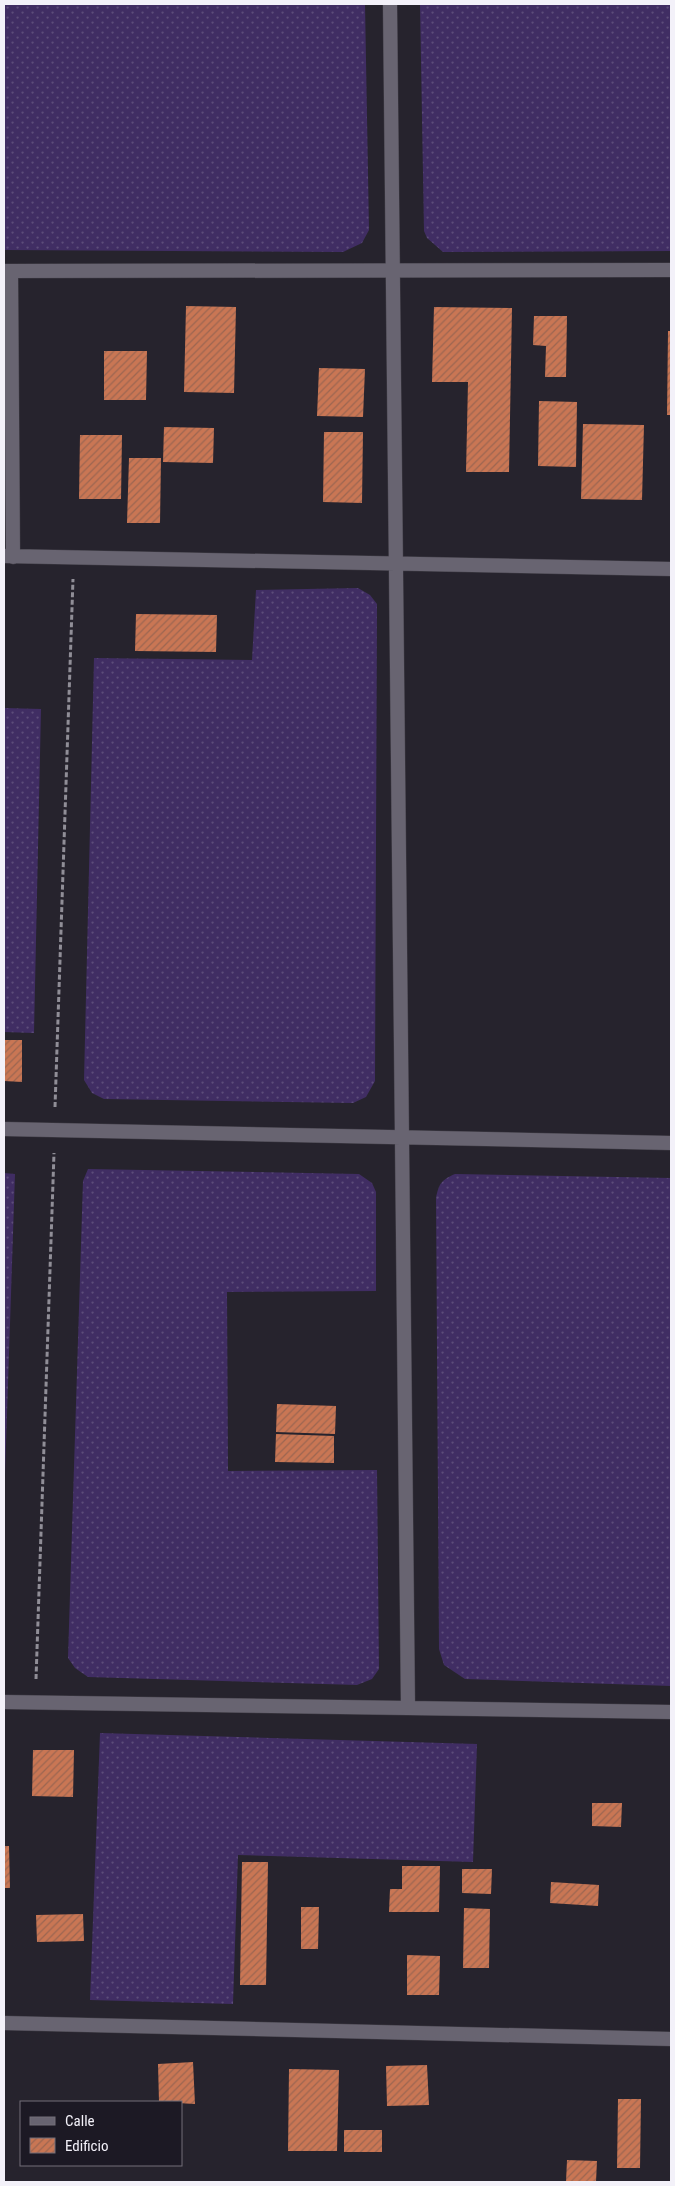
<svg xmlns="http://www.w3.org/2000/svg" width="675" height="2186" viewBox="0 0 675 2186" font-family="'Roboto Condensed',sans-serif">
<defs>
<pattern id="grass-dots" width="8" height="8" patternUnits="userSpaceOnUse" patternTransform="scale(1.25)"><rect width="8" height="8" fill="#402d63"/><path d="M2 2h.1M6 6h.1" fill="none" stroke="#5c4c7a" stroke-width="1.8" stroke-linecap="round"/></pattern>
<pattern id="building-hatch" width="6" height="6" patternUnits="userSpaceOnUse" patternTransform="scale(1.25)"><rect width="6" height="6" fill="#c97654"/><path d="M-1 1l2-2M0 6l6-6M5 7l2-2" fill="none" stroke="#9c6651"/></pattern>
</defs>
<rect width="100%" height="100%" fill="#26232d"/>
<path fill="url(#grass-dots)" d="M4,4H365L369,230L362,243L343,252L4,250Z
M420,4H671V251L443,252L427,238L424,231Z
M358,588L370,595L377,604L375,1081L366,1097L353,1103L104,1099L92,1093L84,1080L94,658L252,660L256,590Z
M4,708L41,709L34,1033L4,1032Z
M88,1169L359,1174L372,1183L376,1192V1291L227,1292L228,1471L377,1470L379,1669L372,1679L357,1685L88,1677L75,1668L68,1658L83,1181Z
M4,1173L15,1174L4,1504Z
M455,1174L671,1178V1686L465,1679L444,1665L439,1649L436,1198C439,1184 441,1180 455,1174Z
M100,1733L477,1744L473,1862L238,1855L233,2004L90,2000Z"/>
<path fill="url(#building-hatch)" d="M186,306L236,307L234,393L184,392Z
M434,307L512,308L509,472H466L468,382H432Z
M534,316H567L566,377H545L546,346L533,345Z
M668,331H671V415H667Z
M104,351H147L146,400H104Z
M319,368L365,369L363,417L317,416Z
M539,401L577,402L576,467L538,466Z
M583,424L644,425L642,500L581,499Z
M164,427L214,428L213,463L163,462Z
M324,432H363L362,503L323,502Z
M80,435H122L121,499H79Z
M129,458H161L160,523H127Z
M136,614L217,615L216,652L135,651Z
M4,1040H22V1082L4,1081Z
M277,1404L336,1406L335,1434L276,1432Z
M276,1434L334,1436V1463L275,1462Z
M33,1750H74L73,1797L32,1796Z
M592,1803H622L621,1827L592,1826Z
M4,1846H9L10,1888H4Z
M242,1862H268L266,1985H240Z
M402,1866H440L439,1912H389L390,1889H402Z
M462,1869H492L491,1894L462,1893Z
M551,1882L599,1885L598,1906L550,1903Z
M301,1907H319L318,1949H301Z
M464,1908L490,1909L489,1968H463Z
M83,1914L84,1941L37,1942L36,1915Z
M407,1955L440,1956L439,1995H407Z
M193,2062L195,2104L159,2102L158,2064Z
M427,2065L429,2105L387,2106L386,2066Z
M289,2069L339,2070L337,2151H288Z
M618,2099H641L640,2168H617Z
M344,2130H382V2152H344Z
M567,2160L597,2161L596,2182H566Z"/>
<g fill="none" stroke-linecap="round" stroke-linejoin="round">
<defs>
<path id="minor" d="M390,4L408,1708
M4,271L671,270
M11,271L13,557
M4,556L671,569
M4,1129L671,1143
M4,1702L671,1712
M4,2023L671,2039"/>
</defs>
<use href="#minor" stroke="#413e47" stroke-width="15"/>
<path stroke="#908e97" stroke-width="3" stroke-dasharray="5 2.5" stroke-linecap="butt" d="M55,1107L73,579
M36,1679L54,1153"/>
<use href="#minor" stroke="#686471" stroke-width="14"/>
</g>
<rect width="675" height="2186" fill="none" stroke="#f3f1f9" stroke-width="10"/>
<rect x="20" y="2101" width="162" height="65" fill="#1c1924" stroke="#726f79"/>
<rect x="30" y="2117" width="25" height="8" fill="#686471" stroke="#726f79"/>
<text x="65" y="2126" font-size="15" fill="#f3f1f9">Calle</text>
<rect x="30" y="2138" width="25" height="15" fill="url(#building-hatch)" stroke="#726f79"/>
<text x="65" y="2151" font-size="15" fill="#f3f1f9">Edificio</text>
</svg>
